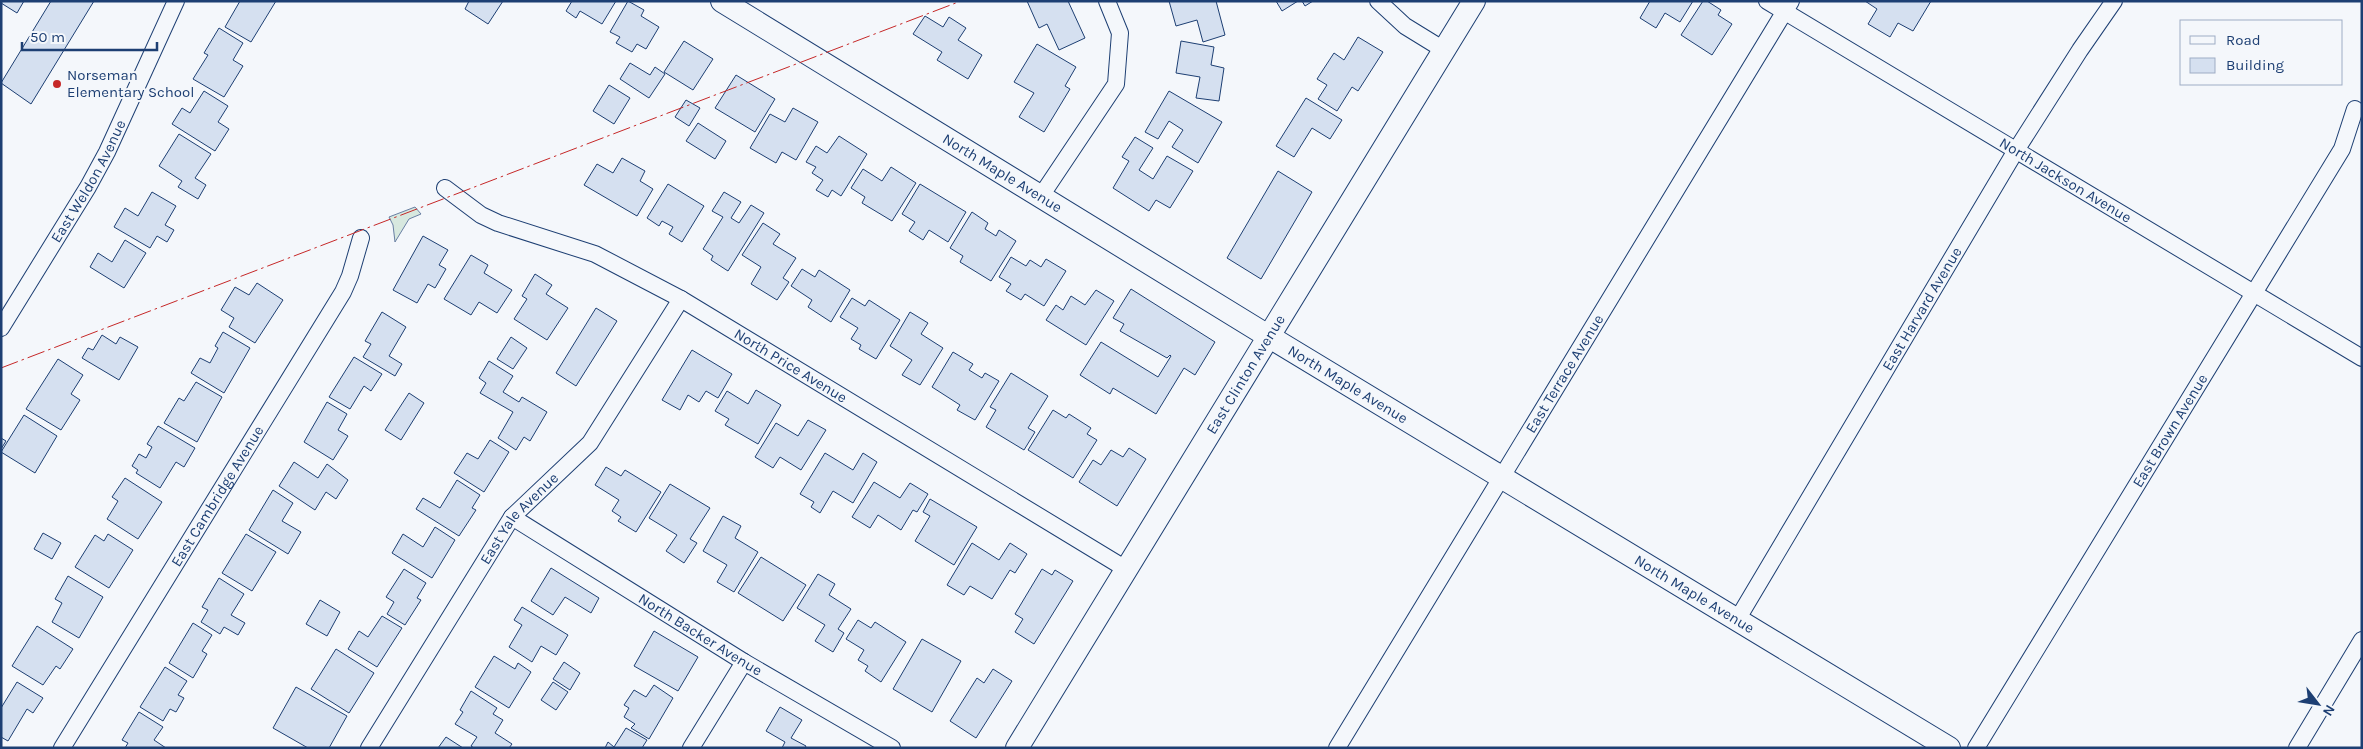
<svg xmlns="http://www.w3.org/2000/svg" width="2363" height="749" viewBox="0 0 2363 749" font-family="Karla,sans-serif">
<rect width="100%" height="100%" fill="#f4f7fb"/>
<path fill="#d7e8df" stroke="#687fa3" d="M415,207L421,214L409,219L395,242L393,225L389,217Z"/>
<path fill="#d5e0f0" stroke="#1d3f73" d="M1,1H24L17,13L1,3Z
M51,1H94L31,104L1,83Z
M240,1H276L251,42L225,27Z
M469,1H503L488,24L465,9Z
M572,1H616L602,24L580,11L576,18L566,11Z
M628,1L644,10L641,16L659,27L646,49L637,44L632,52L616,43L620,37L610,32Z
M1027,1H1068L1085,38L1059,50L1047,24L1039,28Z
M1169,1H1216L1225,35L1203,42L1197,20L1176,26Z
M1276,1H1298L1282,11Z
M1302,1H1313L1305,6Z
M1650,1H1693L1680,22L1665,13L1656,28L1640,18Z
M1703,1H1707L1721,10L1718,15L1732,24L1712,55L1681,35Z
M1865,1H1931L1913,31L1898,23L1890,37L1868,24L1877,9Z
M925,16L943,27L949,17L966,28L958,40L982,55L968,79L937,60L942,52L913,34Z
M219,28L243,43L233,60L243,66L224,97L193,79L208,55L204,53Z
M1358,37L1383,52L1358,91L1352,87L1337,111L1318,99L1327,85L1317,79L1334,53L1344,60Z
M684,41L713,59L693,90L664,72Z
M1181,41L1214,47L1211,65L1224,68L1219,101L1196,98L1200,77L1176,73Z
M1037,44L1076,67L1065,86L1070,89L1044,132L1019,117L1034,93L1014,82Z
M630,63L650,75L655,67L665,74L649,98L620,79Z
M736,75L775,99L755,132L715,108Z
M609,85L630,98L614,124L593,111Z
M204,91L228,106L218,122L229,129L215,151L172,124L182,108L190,113Z
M1169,91L1222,122L1198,163L1172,147L1183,130L1169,121L1158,139L1145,132Z
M1306,98L1342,120L1330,139L1312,128L1294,157L1276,146Z
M686,100L700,108L689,126L675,117Z
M793,108L818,122L796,160L782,152L776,163L750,148L770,114L785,122Z
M698,123L726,141L715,159L686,141Z
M179,134L211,154L195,178L206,185L198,199L178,187L182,181L159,166Z
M839,136L867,154L841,196L832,190L828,197L816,190L823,180L812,173L816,167L806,162L816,146L827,153Z
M1135,137L1153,148L1139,170L1153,179L1167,156L1193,171L1170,208L1156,200L1149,211L1113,188L1129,161L1122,157Z
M622,158L645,171L640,181L653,189L637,216L584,185L597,164L613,173Z
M891,167L916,183L892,221L862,203L865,197L851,188L863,169L882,181Z
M1278,171L1312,192L1261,279L1227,258Z
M668,184L704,206L682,242L669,234L673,227L662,221L659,226L647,218Z
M920,184L966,212L948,242L929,230L923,240L909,231L915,222L902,214Z
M152,192L176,206L165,225L174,230L167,242L157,236L150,248L114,227L125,208L138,216Z
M724,192L741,202L731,218L739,223L751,205L764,213L728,271L711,260L713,256L703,249L723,217L712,211Z
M972,212L988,223L985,229L996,236L999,230L1016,241L991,281L960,262L963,256L950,248Z
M763,223L780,234L773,244L796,258L783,278L789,282L777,300L751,284L761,267L742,255Z
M423,236L448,250L439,265L446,269L435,288L428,284L417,303L393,290Z
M125,240L146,253L124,288L90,267L98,253L112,262Z
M471,255L488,265L484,273L512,290L497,313L479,302L471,315L444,299Z
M1011,257L1026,266L1030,260L1041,267L1046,259L1066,271L1044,306L1025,294L1021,300L1006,291L1011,284L999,277Z
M802,269L815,277L819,270L850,290L831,322L808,307L812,300L791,286Z
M535,274L552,285L546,294L568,308L547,340L514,319L527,299L522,296Z
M257,283L283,300L255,343L229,327L234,318L221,310L235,287L249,295Z
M1131,289L1215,342L1195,375L1184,368L1156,414L1113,388L1110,394L1080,375L1101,342L1158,377L1171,356L1170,355L1167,358L1120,331L1124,324L1113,318Z
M1096,290L1114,301L1086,345L1046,320L1056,305L1063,310L1071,296L1085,305Z
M852,298L865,306L869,300L900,320L876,359L859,349L861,345L851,339L858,328L840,317Z
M596,308L617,321L576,386L556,373Z
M382,312L406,327L389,356L402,364L395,376L363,357L371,344L365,341Z
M910,312L928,323L921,334L943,348L920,385L902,375L912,360L890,346Z
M223,332L250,348L224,393L191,373L200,358L210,363L218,348L215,346Z
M102,335L116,344L120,337L138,347L119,380L82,358L88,348L93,350Z
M511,337L527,348L513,369L497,359Z
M692,350L732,374L718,398L706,391L699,402L688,395L680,410L662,400Z
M953,352L973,364L969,370L982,378L985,373L999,381L975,420L957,410L960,405L932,387Z
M354,357L382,374L371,391L364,386L350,409L329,397Z
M58,359L83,375L71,394L80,400L61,430L26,409Z
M489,361L513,376L503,392L519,402L522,397L547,412L530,441L524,437L516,450L498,438L513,412L480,393L486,383L479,378Z
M1011,373L1048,396L1028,428L1035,432L1024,450L986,427L996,410L990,407Z
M196,382L222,397L197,442L164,423L179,398L184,401Z
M756,390L781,405L758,444L725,425L729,419L715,411L727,391L748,404Z
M409,393L424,403L401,440L385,430Z
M327,402L347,414L338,430L348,436L333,460L304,442Z
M1053,410L1066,418L1069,414L1091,428L1087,434L1097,440L1073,478L1028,450Z
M24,415L57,436L35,473L1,452Z
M808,420L826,430L801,470L780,457L773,468L755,457L776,423L798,436Z
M158,426L195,448L184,467L176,462L160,488L136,473L138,470L132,466L139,454L146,458L152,447L147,444Z
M1,438L6,441L1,449Z
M490,440L509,452L484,492L454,473L467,453L478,459Z
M1129,448L1146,459L1117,506L1079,482L1093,460L1101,465L1111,450L1123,457Z
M825,453L853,470L863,453L877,462L853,503L833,491L820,513L811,507L814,502L800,494Z
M294,462L318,478L327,464L348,480L336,499L326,492L315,510L279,486Z
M606,467L621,476L625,470L661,492L636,532L618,521L621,517L612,511L619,500L595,485Z
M125,478L162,502L138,539L107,519L118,501L112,497Z
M457,480L480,495L472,508L476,510L459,536L416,509L423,498L440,508Z
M874,482L900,498L910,483L928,494L917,512L913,510L901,530L878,515L870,528L852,517Z
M670,484L710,508L690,539L697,543L684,563L666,551L677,535L649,518Z
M273,490L293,503L282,521L301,532L288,554L249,530Z
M930,499L977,527L954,565L915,541L930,516L923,512Z
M723,516L741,526L735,538L758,552L734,592L717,582L727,565L703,551Z
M435,527L455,540L432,578L392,553L403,534L423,547Z
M43,533L61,543L52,559L34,549Z
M108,534L133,550L109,588L75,567L95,535L104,541Z
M246,534L276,552L252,591L222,573Z
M972,543L999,560L1010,543L1027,554L1015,573L1010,570L992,599L970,586L964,595L947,585Z
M761,557L806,585L783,621L738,593Z
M551,568L599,598L591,613L565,597L553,615L531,601Z
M404,569L426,583L417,598L421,600L405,625L387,614L394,602L386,597Z
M1042,569L1052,575L1055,570L1073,581L1034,644L1015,632L1023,619L1015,614Z
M818,574L835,584L829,595L851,609L838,629L844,633L833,652L815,641L825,625L797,608Z
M68,576L103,597L79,638L52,622L62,603L55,599Z
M219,578L244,594L231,615L245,623L238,635L224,627L220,634L201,622L208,610L202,607Z
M320,600L340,612L327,636L306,624Z
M522,607L568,635L556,655L541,646L532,662L509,647L522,625L514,620Z
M382,616L402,628L377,667L348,649L359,631L368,637Z
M858,620L871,628L875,622L906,642L881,682L865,671L868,666L858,660L864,650L846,639Z
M193,623L212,635L202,651L207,654L193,678L169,663Z
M37,626L73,649L60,669L56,666L43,685L12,666Z
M654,631L698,657L678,691L634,666Z
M922,639L961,661L932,712L893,689Z
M336,649L374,673L349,713L311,689Z
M494,656L515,669L518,663L531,672L509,708L475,687Z
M564,662L580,673L570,690L553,679Z
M165,667L187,681L178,695L184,698L176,712L170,709L163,721L140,707Z
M993,669L1012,681L976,738L950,721L977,678L984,683Z
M17,682L43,698L33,713L27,709L8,741L1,737V708Z
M553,682L568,692L556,710L541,700Z
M654,685L673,698L649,739L631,728L635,724L624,717L629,708L624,705L634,690L646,697Z
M296,687L347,716L329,748H308L273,728Z
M471,691L497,708L493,714L503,720L495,733L512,744L509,748H474L471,746L477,737L455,724L463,712L460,710Z
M780,707L802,720L791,738L806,746L805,748H782L785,742L766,731Z
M139,712L163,727L154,740L166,748H125L128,743L122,740Z
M626,728L647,740L642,748H605L608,742L614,747Z
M446,737L463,748H438Z"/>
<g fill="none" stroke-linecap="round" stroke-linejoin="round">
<defs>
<g id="street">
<path d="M1378,1L1405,26L1444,50"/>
<path id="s1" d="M1767,1L2362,358"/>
<path id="s2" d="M445,188L481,215L498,223L595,254L681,299L1126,569"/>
<path d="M1041,196L1116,84L1120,33L1107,1"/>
<path id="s3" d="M1,328L88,187L107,152L176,1"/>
<path id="s4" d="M512,517L744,662L892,748"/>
<path id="s5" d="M1737,620L2015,152L2080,50L2114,1"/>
<path id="s6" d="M62,748L343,292L350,276L361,238"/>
<path id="s7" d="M369,748L512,517L590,443L681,299"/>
<path d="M691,748L744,662"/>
<path id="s8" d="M1337,748L1791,1"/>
<path id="s9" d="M1976,748L2342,149L2355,109"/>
<path d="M2297,748L2362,640"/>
</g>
<g id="secondary">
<path id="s10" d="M722,1L1268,336L1949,748"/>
<path id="s11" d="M1017,748L1474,1"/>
</g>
</defs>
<use href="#street" stroke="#1d3f73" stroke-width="18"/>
<use href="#secondary" stroke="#1d3f73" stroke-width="24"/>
<use href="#street" stroke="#f4f7fb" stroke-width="16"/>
<use href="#secondary" stroke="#f4f7fb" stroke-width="22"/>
<path stroke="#c62828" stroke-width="1" stroke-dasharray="18 4 2.5 4" stroke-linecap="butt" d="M1,368L961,1"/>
</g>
<circle fill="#c62828" stroke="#f4f7fb" stroke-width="2" cx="57" cy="84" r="5"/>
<g text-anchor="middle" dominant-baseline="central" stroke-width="4" stroke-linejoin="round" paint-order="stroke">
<g font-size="15" fill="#1d3f73" stroke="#f4f7fb" text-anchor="start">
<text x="67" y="75">Norseman<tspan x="67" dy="17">Elementary School</tspan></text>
</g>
<g font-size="15" fill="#1d3f73" stroke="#f4f7fb">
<text stroke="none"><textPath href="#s10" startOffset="329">North Maple Avenue</textPath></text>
<text stroke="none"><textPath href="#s1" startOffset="348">North Jackson Avenue</textPath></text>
<text stroke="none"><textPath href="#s3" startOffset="171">East Weldon Avenue</textPath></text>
<text stroke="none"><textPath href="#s5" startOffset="362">East Harvard Avenue</textPath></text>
<text stroke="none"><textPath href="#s2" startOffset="391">North Price Avenue</textPath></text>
<text stroke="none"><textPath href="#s11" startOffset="438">East Clinton Avenue</textPath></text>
<text stroke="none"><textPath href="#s8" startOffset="438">East Terrace Avenue</textPath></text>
<text stroke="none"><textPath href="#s10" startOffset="734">North Maple Avenue</textPath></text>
<text stroke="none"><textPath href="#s9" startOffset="372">East Brown Avenue</textPath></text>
<text stroke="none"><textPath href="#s6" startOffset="296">East Cambridge Avenue</textPath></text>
<text stroke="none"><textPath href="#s7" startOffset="275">East Yale Avenue</textPath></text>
<text stroke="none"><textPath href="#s10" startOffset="1139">North Maple Avenue</textPath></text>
<text stroke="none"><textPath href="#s4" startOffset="222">North Backer Avenue</textPath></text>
</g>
</g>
<rect width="2363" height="749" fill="none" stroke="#1d3f73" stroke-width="5"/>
<rect x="2180" y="20" width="162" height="65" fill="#f4f7fb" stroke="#9eadc5"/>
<rect x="2190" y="36" width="25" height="8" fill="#f4f7fb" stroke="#9eadc5"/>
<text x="2226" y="45" font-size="15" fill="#1d3f73">Road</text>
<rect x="2190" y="58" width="25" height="15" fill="#d5e0f0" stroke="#9eadc5"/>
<text x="2226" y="70" font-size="15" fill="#1d3f73">Building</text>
<g transform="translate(2318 704) rotate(121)" stroke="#f4f7fb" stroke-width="4" paint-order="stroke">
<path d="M0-4L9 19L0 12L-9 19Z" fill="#1d3f73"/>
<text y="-8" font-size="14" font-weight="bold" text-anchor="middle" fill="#1d3f73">N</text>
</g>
<path d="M22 42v8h135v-8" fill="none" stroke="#1d3f73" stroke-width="2.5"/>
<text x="30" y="42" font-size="15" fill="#1d3f73" stroke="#f4f7fb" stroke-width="4" paint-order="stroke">50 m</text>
</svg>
